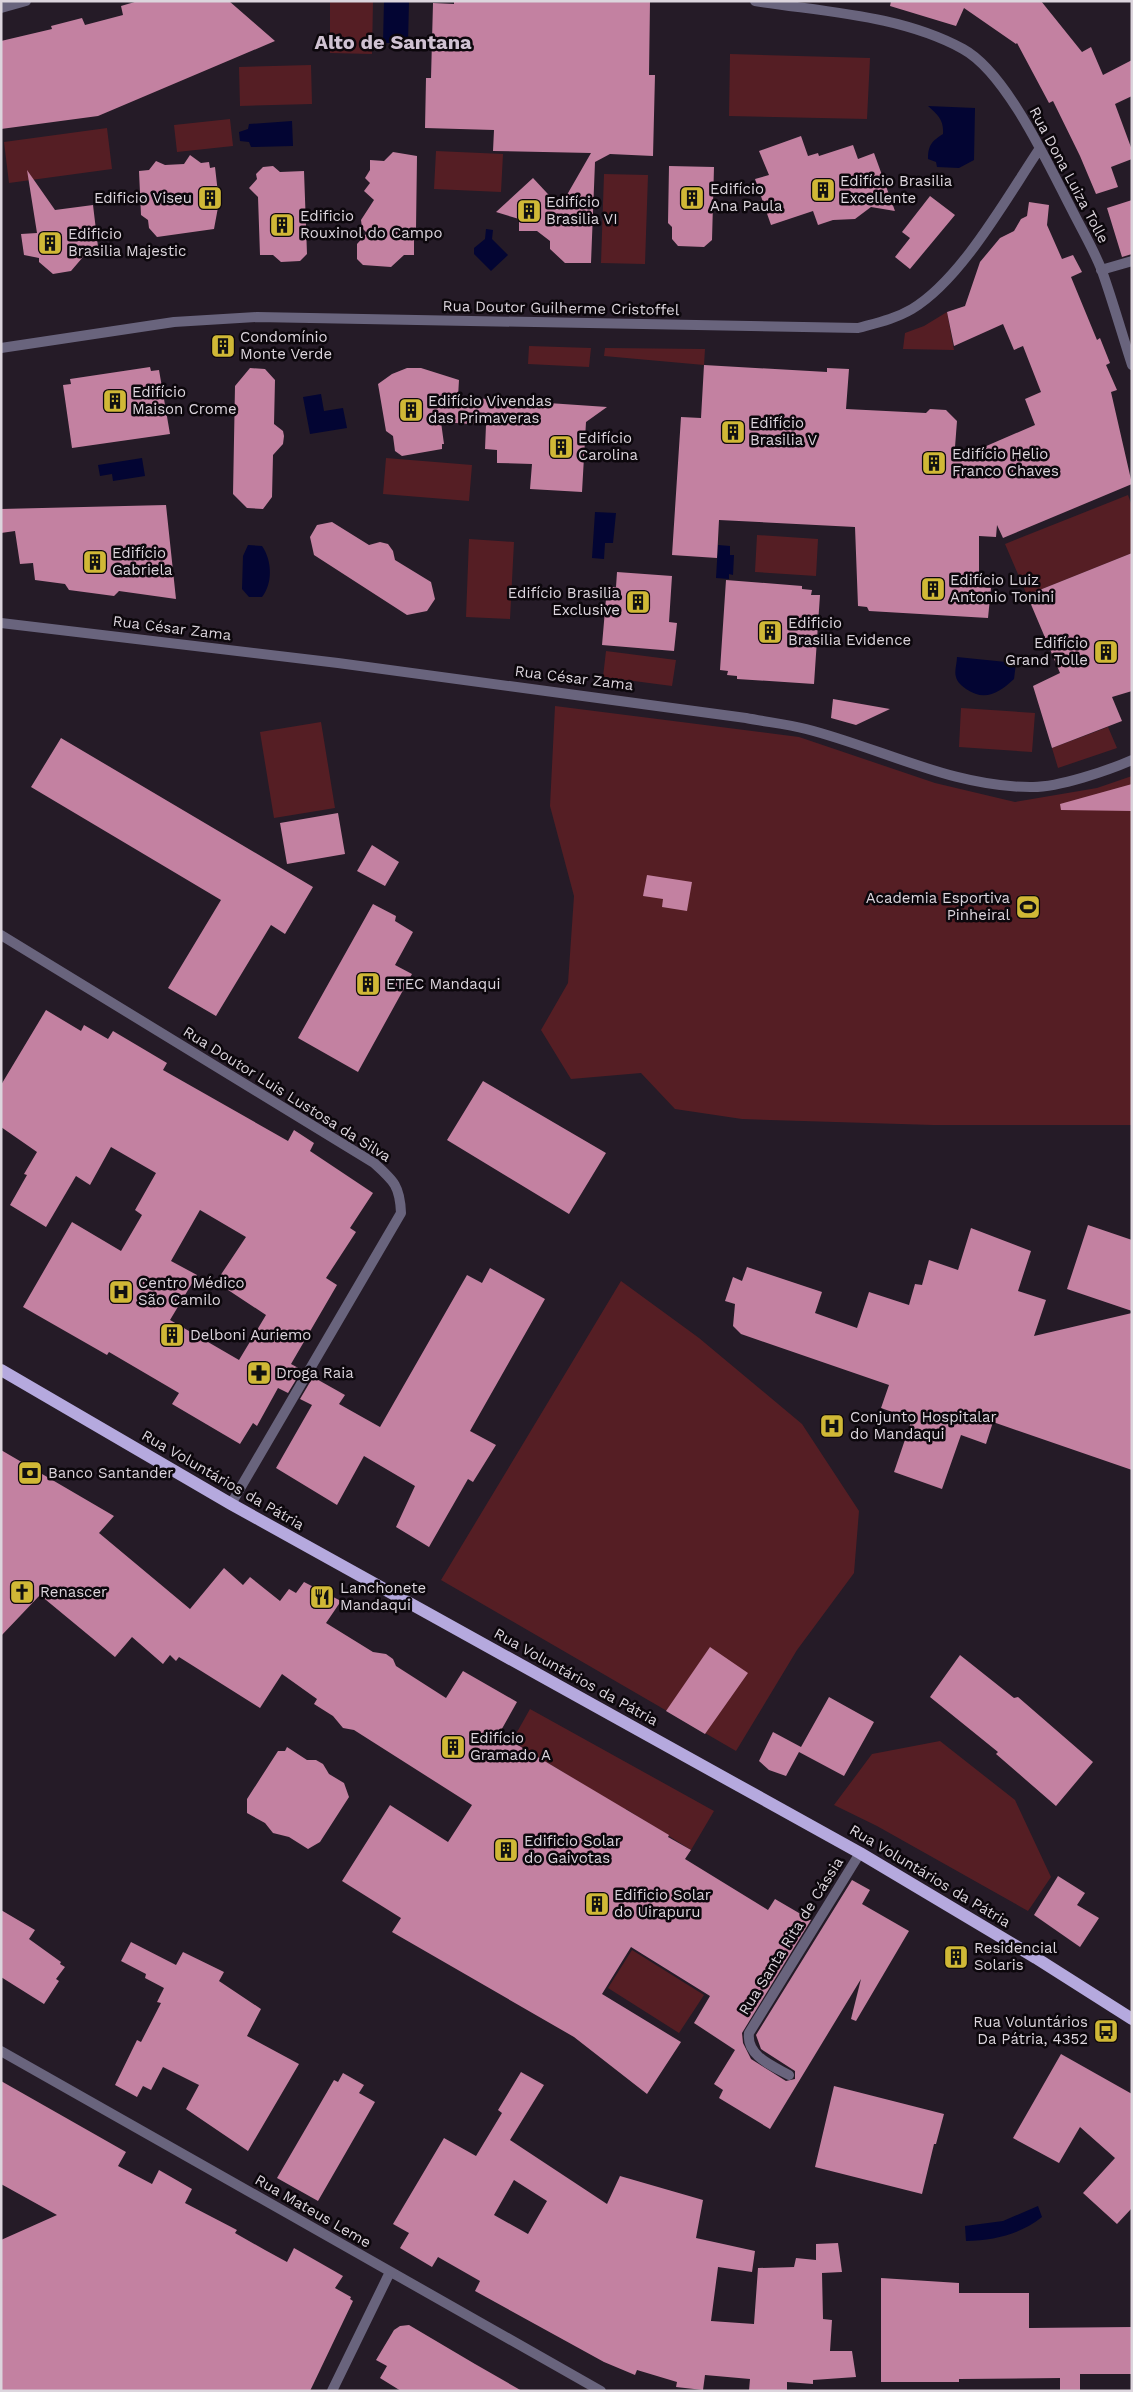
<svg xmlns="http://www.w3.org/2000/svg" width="1133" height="2392" viewBox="0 0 1133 2392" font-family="'Work Sans',sans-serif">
<rect width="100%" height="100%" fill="#251b27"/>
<path fill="#551e24" d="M330,1H373L372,54L330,53Z
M730,54L870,58L867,119L729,116Z
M311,65L312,104L240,106L239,67Z
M230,119L233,146L177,152L174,125Z
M107,128L112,169L9,183L4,142Z
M436,151L503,154L501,192L434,189Z
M604,174L648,175L645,264L601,263Z
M947,312L954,350L903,349L905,333L924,326Z
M529,346L591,348L589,367L528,364Z
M605,348L705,349L704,365L604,356Z
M386,458L472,465L469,501L383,494Z
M1128,495L1132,506V553L1027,595L1005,544Z
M757,535L818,539L816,576L755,572Z
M469,539L514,542L510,619L466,617Z
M606,651L676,660L672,686L603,677Z
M555,706L799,737L935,783L1015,802L1097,788L1132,776V1125H933L742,1119L675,1109L641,1073L571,1079L541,1030L568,983L574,896L550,806Z
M961,708L1035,713L1032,752L959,747Z
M321,722L335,808L274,818L260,732Z
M1108,727L1117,748L1058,768L1052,748Z
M621,1281L699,1338L802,1424L859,1511L854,1573L797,1650L736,1751L441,1580Z
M530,1709L714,1811L691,1850L626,1809L625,1810L512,1741Z
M940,1741L1015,1800L1051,1877L1028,1911L877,1826L834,1805L872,1754Z
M632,1950L704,1995L679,2033L608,1988Z"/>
<path fill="#030533" d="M384,1H409L408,43H383Z
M928,106L975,108L974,160L959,168L937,167L936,162L928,159C928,145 932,141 943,134C944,120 938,115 928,106Z
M292,121L293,146L251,147L249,142L240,141L239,132L248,129L249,124Z
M486,229L493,230L492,239L508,255L491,271L474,254V248L485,239Z
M321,394L324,411L343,408L347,428L310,434L303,397Z
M142,458L145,476L113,481L112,474L100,476L98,465Z
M595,512L616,513L613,543H605L604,559L592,558Z
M248,545L262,546C272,560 273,583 262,597H249L242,589L243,556Z
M718,545L730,546V555H734L733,575L729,574V579L716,578Z
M957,657L1016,663L1014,679C999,693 985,702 966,689C962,686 957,682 956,677C954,672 957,663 957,657Z
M1038,2206L1042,2217C1019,2235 995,2240 966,2241L965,2226L1003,2221Z"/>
<path fill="#c381a1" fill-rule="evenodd" d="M138,1H229L275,41L98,116L1,129V41L52,29L51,26L82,18L85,25L123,15L121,6Z
M454,1H650L649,75H655L653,156L610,154L595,162L591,263H565L550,249V241L537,231H519V219L496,212L533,178L560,207L591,153L493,151L494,130L425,128L426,78H431L433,3L454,4Z
M891,1H1041L1082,52L1091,47L1103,75L1132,60V96L1115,104L1132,150V159L1111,167L1118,187L1096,194L1080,156L1053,101L1049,103L1017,43L1016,44L964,8L956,26L890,6Z
M801,136L808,156L818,153L819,156L853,145L858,159L874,153L895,211L871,207L855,219L833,220L818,225L813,211L771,225L755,179L769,175L759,151Z
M393,152L417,156L416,229L414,231V255H404L391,267L363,265L357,259V244L367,233L362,228L361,220L374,200L364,191L370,183L365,178L370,170V160L384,161Z
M190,155L201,163L209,162L210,168L215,167L219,202L214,229L157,237L149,228L148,220L141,215L139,171L149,170L156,161L165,165L184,164Z
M273,166L280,172L304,171L307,254L300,261L281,262L273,255H260L258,197L249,188L257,179L256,174L263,167Z
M669,166L714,167L712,240L704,247L678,246L672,239V227L668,223Z
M27,170L55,210L93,205L99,255L83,257L71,271L53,274L39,262V258L24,255L21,234L37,233Z
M930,196L955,215L910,269L895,257L910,238L902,232Z
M1132,200V254L1122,257L1107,208Z
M1029,202L1049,205L1047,225L1062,259L1073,255L1082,272L1071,277L1097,340L1100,338L1110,363L1106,365L1117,390L1111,392L1132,484L1003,538L997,525L996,537L979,536V587L991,588L988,618L869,611L867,607L858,606L855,527L719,520L717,558L672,555L681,417L701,418L704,365L827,372V368L849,369L846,409L926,413L930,409L946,410L957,421L954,460L1035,425L1025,399L1041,392L1023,346L1014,350L1003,324L954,346L947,312L965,306L980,262L1000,238L1014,231L1021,219L1027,216Z
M150,367L151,371L159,370L170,434L72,448L63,385L71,384L70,379Z
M250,368L265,369L275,380L274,424L283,431L284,436L283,444L273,455L272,497L263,509L247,508L233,494L235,386Z
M407,368H421L459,380L458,397L607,407L586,422L582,492L530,489L532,464L497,463V450L485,449L486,425L441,422L444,444H442V449L402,456L395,451L393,436L386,431L378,384L392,374Z
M166,505L176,599L119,591L114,596L69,590L65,584L35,580L33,563L20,564L15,531L1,533V509Z
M332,522L369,545L380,542L388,544L393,551L395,560L431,582L435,599L427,611L407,615L314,555L310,537L317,525Z
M1132,553V691L1112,697L1122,721L1052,748L1033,686L1060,673L1027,595Z
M617,572L672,576L669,622L677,623L674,651L602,645L607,587H616Z
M726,580L802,586V589L812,590L811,595H820L814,684L737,679V676L727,675L728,671L720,670Z
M833,699L890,709L856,725L831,718Z
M61,738L313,887L285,934L271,925L216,1016L168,988L221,900L31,787Z
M1132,784V811L1061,810L1060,804Z
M338,813L345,854L287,864L280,823Z
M372,845L399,862L385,886L357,871Z
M647,875L692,882L687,911L662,907L663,899L643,896Z
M373,904L396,916L395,921L413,932L395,965L412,974L358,1072L298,1038Z
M46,1010L81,1031L84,1025L108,1039L113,1031L167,1063L163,1070L288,1141L294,1130L314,1143L310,1151L373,1193L350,1228L356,1232L326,1278L337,1285L291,1364L302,1370L288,1393L278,1388L257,1426L253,1423L240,1444L172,1404L179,1393L109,1352L107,1355L23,1307L72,1222L121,1251L142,1215L135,1210L156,1173L111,1147L90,1185L76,1176L46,1227L10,1205L27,1175L24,1174L37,1152L1,1127V1085ZM200,1210L246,1237L216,1282L266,1315L239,1360L170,1320L197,1275L171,1261Z
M483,1081L606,1153L569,1214L447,1140Z
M1088,1225L1132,1240V1311L1067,1289Z
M971,1228L1031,1251L1018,1291L1046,1300L1034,1336L1132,1313V1470L993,1422L986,1444L961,1435L942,1489L894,1472L912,1419L881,1408L889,1385L741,1334L733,1326L735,1304L725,1301L733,1277L742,1281L747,1267L822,1292L815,1313L857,1328L869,1292L909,1305L915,1284L922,1285L929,1260L958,1270Z
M490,1268L545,1299L470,1431L496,1445L473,1482L468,1479L429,1547L396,1527L415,1486L364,1456L337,1505L276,1468L312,1405L300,1399L313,1377L345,1395L339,1404L380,1427L467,1275L482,1283Z
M1,1450L114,1516L99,1533L190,1609L224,1568L243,1585L250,1577L280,1601L289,1589L296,1593L304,1582L341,1601L326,1623L373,1652L386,1654L393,1659L396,1666L446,1698L463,1671L517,1702L499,1734L669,1835L668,1837L691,1850L685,1859L768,1910L775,1899L811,1920L742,2033L743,2043L751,2059L786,2081L795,2079V2071L761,2049L756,2035L852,1880L870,1890L862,1904L909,1931L856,2021L851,2019L861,1979L770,2129L719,2098L723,2090L714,2084L735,2050L694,2023L710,1996L631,1947L602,1994L681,2042L647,2094L574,2037L392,1932L401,1918L342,1881L390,1805L448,1842L472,1805L354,1730L343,1728L333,1716L314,1704L317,1699L282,1674L260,1708L179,1657L176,1661L170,1655L163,1664L132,1637L115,1657L40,1595L1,1636Z
M710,1647L748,1673L705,1734L666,1711Z
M960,1655L1014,1698L1018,1697L1093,1762L1056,1806L996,1754L998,1752L930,1697Z
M829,1697L874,1722L844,1776L799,1752L786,1776L769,1770L759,1761L773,1732L801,1747Z
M287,1747L307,1760H316L323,1764L329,1774L344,1783L349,1797L320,1842L308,1849L289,1837L273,1833L265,1823L247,1813V1799L278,1751H285Z
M1058,1876L1085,1893L1077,1905L1099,1918L1080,1947L1034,1915Z
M1,1910L35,1930L29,1939L61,1962L60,1964L65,1967L56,1979L59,1981L44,2004L1,1977Z
M131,1942L176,1965L183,1952L224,1972L219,1981L261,2009L247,2036L299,2064L248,2151L186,2109L199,2085L163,2067L151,2090L143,2086L137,2097L115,2085L137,2040L141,2042L161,2003L157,2002L164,1988L145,1978L146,1974L121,1961Z
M1061,2054L1132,2094V2208L1117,2224L1083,2193L1115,2158L1080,2127L1059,2163L1013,2138Z
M521,2072L544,2085L510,2140L607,2204L620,2176L703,2200L696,2238L755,2251L752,2272L718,2267L711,2321L754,2324L758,2268L794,2267L796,2258L816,2260V2244L838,2243L842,2272L822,2273L823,2319L832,2320L830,2351H852L856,2377L813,2380V2384L787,2382V2391H749L750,2379L705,2375L703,2390L676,2387L677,2382L637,2370L635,2375L604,2362L475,2291L480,2281L438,2257L432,2267L400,2248L409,2233L393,2224L444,2138L476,2156L502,2113L498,2110ZM514,2180L547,2201L528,2234L494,2215Z
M343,2073L364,2085L359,2093L375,2102L318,2201L277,2178L334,2080L338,2082Z
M1,2081L126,2152L118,2166L152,2184L159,2170L192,2189L185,2203L237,2230L235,2233L265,2250L287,2262L294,2248L343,2276L335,2288L351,2297L350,2299L353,2301L310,2391H1V2240L57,2215L1,2184Z
M834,2086L944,2114L936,2144H934L922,2194L815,2167Z
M881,2278L959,2283V2293H1029V2328L1132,2327V2374H1080V2391H1060V2378L959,2379V2382H881Z
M409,2325L475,2364L522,2391H401L380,2378L387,2366L376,2360L394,2330L400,2326Z"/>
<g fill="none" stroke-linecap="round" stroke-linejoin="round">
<path stroke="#69647d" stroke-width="10" d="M755,1C824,12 901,15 963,49C1007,73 1049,166 1072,210C1082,230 1094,250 1102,271C1113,302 1122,334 1132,365
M1,8L26,1
M1101,270L1132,261
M1,348L174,322L257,317L858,328C876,323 895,319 912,309C962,279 1007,197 1040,148
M1,623L338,663L746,718C766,722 787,724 806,729C881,748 954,788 1033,787C1059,787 1107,771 1132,760
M1,935L374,1163C394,1181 400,1186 401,1213L231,1504
M1,2051L601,2391
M789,2075C773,2066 746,2056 749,2033L860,1853
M332,2391L390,2272"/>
<path stroke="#b5a9de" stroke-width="12" d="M1,1370L231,1504L860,1853L1036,1958L1132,2019"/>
</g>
<defs>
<symbol id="building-square" viewBox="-11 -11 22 22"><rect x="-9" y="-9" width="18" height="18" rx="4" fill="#d0b836" stroke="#0c070c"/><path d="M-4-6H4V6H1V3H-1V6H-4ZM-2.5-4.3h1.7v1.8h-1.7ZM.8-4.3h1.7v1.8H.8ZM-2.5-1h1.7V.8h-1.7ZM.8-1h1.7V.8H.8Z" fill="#111"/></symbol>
<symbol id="stadium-square" viewBox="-11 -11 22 22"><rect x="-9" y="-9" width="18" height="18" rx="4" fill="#d0b836" stroke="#0c070c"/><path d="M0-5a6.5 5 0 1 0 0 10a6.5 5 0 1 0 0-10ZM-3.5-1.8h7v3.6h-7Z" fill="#111"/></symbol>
<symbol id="hospital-square" viewBox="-11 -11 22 22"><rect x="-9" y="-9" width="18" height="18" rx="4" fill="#d0b836" stroke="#0c070c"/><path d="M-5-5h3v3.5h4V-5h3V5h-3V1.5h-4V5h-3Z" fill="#111"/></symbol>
<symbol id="pharmacy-square" viewBox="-11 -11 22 22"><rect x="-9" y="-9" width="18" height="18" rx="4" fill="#d0b836" stroke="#0c070c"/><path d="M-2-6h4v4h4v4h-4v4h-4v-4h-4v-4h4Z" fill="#111"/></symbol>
<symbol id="bank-square" viewBox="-11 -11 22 22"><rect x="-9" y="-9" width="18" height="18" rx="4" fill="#d0b836" stroke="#0c070c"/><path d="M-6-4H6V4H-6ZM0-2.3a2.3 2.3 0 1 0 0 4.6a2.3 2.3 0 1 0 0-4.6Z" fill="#111"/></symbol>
<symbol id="church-square" viewBox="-11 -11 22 22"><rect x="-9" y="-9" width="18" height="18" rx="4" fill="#d0b836" stroke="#0c070c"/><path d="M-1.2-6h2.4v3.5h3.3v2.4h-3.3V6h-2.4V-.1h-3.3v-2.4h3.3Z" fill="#111"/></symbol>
<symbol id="restaurant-square" viewBox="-11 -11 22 22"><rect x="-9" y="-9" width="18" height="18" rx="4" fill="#d0b836" stroke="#0c070c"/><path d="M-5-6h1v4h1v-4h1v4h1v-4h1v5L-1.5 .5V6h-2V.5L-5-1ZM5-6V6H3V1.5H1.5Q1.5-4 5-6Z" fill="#111"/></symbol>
<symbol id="bus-square" viewBox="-11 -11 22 22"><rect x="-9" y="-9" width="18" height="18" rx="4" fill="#d0b836" stroke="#0c070c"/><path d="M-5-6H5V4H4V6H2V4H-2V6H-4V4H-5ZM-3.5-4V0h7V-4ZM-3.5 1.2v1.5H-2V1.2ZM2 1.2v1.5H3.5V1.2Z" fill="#111"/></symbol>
</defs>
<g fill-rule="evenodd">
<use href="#building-square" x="809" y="176" width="28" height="28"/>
<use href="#building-square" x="196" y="184" width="28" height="28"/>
<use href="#building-square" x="678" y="184" width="28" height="28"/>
<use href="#building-square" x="515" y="197" width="28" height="28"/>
<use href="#building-square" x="268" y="211" width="28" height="28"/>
<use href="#building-square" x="36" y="229" width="28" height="28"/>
<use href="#building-square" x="209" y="332" width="28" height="28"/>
<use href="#building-square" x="101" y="387" width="28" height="28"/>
<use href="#building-square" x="397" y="396" width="28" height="28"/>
<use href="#building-square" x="719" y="418" width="28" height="28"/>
<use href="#building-square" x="547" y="433" width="28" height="28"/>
<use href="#building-square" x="920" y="449" width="28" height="28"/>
<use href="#building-square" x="81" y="548" width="28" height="28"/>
<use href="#building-square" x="919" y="575" width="28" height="28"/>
<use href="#building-square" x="624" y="588" width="28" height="28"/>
<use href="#building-square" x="756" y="618" width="28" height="28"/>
<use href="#building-square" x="1092" y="638" width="28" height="28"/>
<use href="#stadium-square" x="1014" y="893" width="28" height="28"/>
<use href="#building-square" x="354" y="970" width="28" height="28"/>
<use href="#hospital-square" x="107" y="1278" width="28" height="28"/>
<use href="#building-square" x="158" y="1321" width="28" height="28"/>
<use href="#pharmacy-square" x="245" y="1359" width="28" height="28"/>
<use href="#hospital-square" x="818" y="1412" width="28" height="28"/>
<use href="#bank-square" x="16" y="1459" width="28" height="28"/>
<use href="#church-square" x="8" y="1578" width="28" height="28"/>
<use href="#restaurant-square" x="308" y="1583" width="28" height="28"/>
<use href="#building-square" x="439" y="1733" width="28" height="28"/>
<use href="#building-square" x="492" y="1836" width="28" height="28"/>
<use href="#building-square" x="583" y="1890" width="28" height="28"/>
<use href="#building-square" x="942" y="1943" width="28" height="28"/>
<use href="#bus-square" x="1092" y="2017" width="28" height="28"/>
</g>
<g text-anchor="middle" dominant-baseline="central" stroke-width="5" stroke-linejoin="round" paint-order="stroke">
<g font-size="15" fill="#dcd5dd" stroke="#0c070c">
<text transform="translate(1069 175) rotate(62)">Rua Dona Luiza Tolle</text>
<text transform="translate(561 308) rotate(1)">Rua Doutor Guilherme Cristoffel</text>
<text transform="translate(172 628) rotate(7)">Rua César Zama</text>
<text transform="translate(574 678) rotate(7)">Rua César Zama</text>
<text transform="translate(287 1094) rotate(32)">Rua Doutor Luis Lustosa da Silva</text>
<text transform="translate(223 1480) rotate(30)">Rua Voluntários da Pátria</text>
<text transform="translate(576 1677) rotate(29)">Rua Voluntários da Pátria</text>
<text transform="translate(930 1876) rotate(31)">Rua Voluntários da Pátria</text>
<text transform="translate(791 1936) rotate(-58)">Rua Santa Rita de Cássia</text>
<text transform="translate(313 2211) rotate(30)">Rua Mateus Leme</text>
</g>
<g font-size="15" fill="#dcd5dd" stroke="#0c070c" text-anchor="start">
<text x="840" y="181">Edifício Brasilia<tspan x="840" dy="17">Excellente</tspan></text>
<text x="710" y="189">Edifício<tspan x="710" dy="17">Ana Paula</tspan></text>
<text x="192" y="198" text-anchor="end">Edificio Viseu</text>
<text x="546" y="202">Edifício<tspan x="546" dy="17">Brasilia VI</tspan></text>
<text x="300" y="216">Edificio<tspan x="300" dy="17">Rouxinol do Campo</tspan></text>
<text x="68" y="234">Edificio<tspan x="68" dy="17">Brasilia Majestic</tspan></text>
<text x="240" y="337">Condomínio<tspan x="240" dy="17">Monte Verde</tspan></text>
<text x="132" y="392">Edifício<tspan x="132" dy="17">Maison Crome</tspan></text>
<text x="428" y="401">Edifício Vivendas<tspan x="428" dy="17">das Primaveras</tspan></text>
<text x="750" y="423">Edifício<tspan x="750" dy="17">Brasilia V</tspan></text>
<text x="578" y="438">Edifício<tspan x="578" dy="17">Carolina</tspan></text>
<text x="952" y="454">Edifício Helio<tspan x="952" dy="17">Franco Chaves</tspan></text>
<text x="112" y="553">Edifício<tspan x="112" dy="17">Gabriela</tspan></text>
<text x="950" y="580">Edifício Luiz<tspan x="950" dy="17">Antonio Tonini</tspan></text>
<text x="620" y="593" text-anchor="end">Edifício Brasilia<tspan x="620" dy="17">Exclusive</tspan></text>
<text x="788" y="623">Edificio<tspan x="788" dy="17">Brasilia Evidence</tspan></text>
<text x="1088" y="643" text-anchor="end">Edifício<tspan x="1088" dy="17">Grand Tolle</tspan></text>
<text x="1010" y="898" text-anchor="end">Academia Esportiva<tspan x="1010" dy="17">Pinheiral</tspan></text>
<text x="386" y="984">ETEC Mandaqui</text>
<text x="138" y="1283">Centro Médico<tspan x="138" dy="17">São Camilo</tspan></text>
<text x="190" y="1335">Delboni Auriemo</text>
<text x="276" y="1373">Droga Raia</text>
<text x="850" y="1417">Conjunto Hospitalar<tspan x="850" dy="17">do Mandaqui</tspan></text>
<text x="48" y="1473">Banco Santander</text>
<text x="340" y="1588">Lanchonete<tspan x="340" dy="17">Mandaqui</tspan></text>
<text x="40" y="1592">Renascer</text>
<text x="470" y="1738">Edifício<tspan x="470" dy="17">Gramado A</tspan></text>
<text x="524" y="1841">Edificio Solar<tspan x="524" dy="17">do Gaivotas</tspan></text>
<text x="614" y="1895">Edificio Solar<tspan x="614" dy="17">do Uirapuru</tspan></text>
<text x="974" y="1948">Residencial<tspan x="974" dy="17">Solaris</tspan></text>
<text x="1088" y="2022" text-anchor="end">Rua Voluntários<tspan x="1088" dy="17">Da Pátria, 4352</tspan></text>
</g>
<g font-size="20" font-weight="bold" fill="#d0c2d2" stroke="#0c070c">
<text x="393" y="42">Alto de Santana</text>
</g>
</g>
<rect width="1133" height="2392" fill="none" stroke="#dcd5dd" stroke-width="5"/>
</svg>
